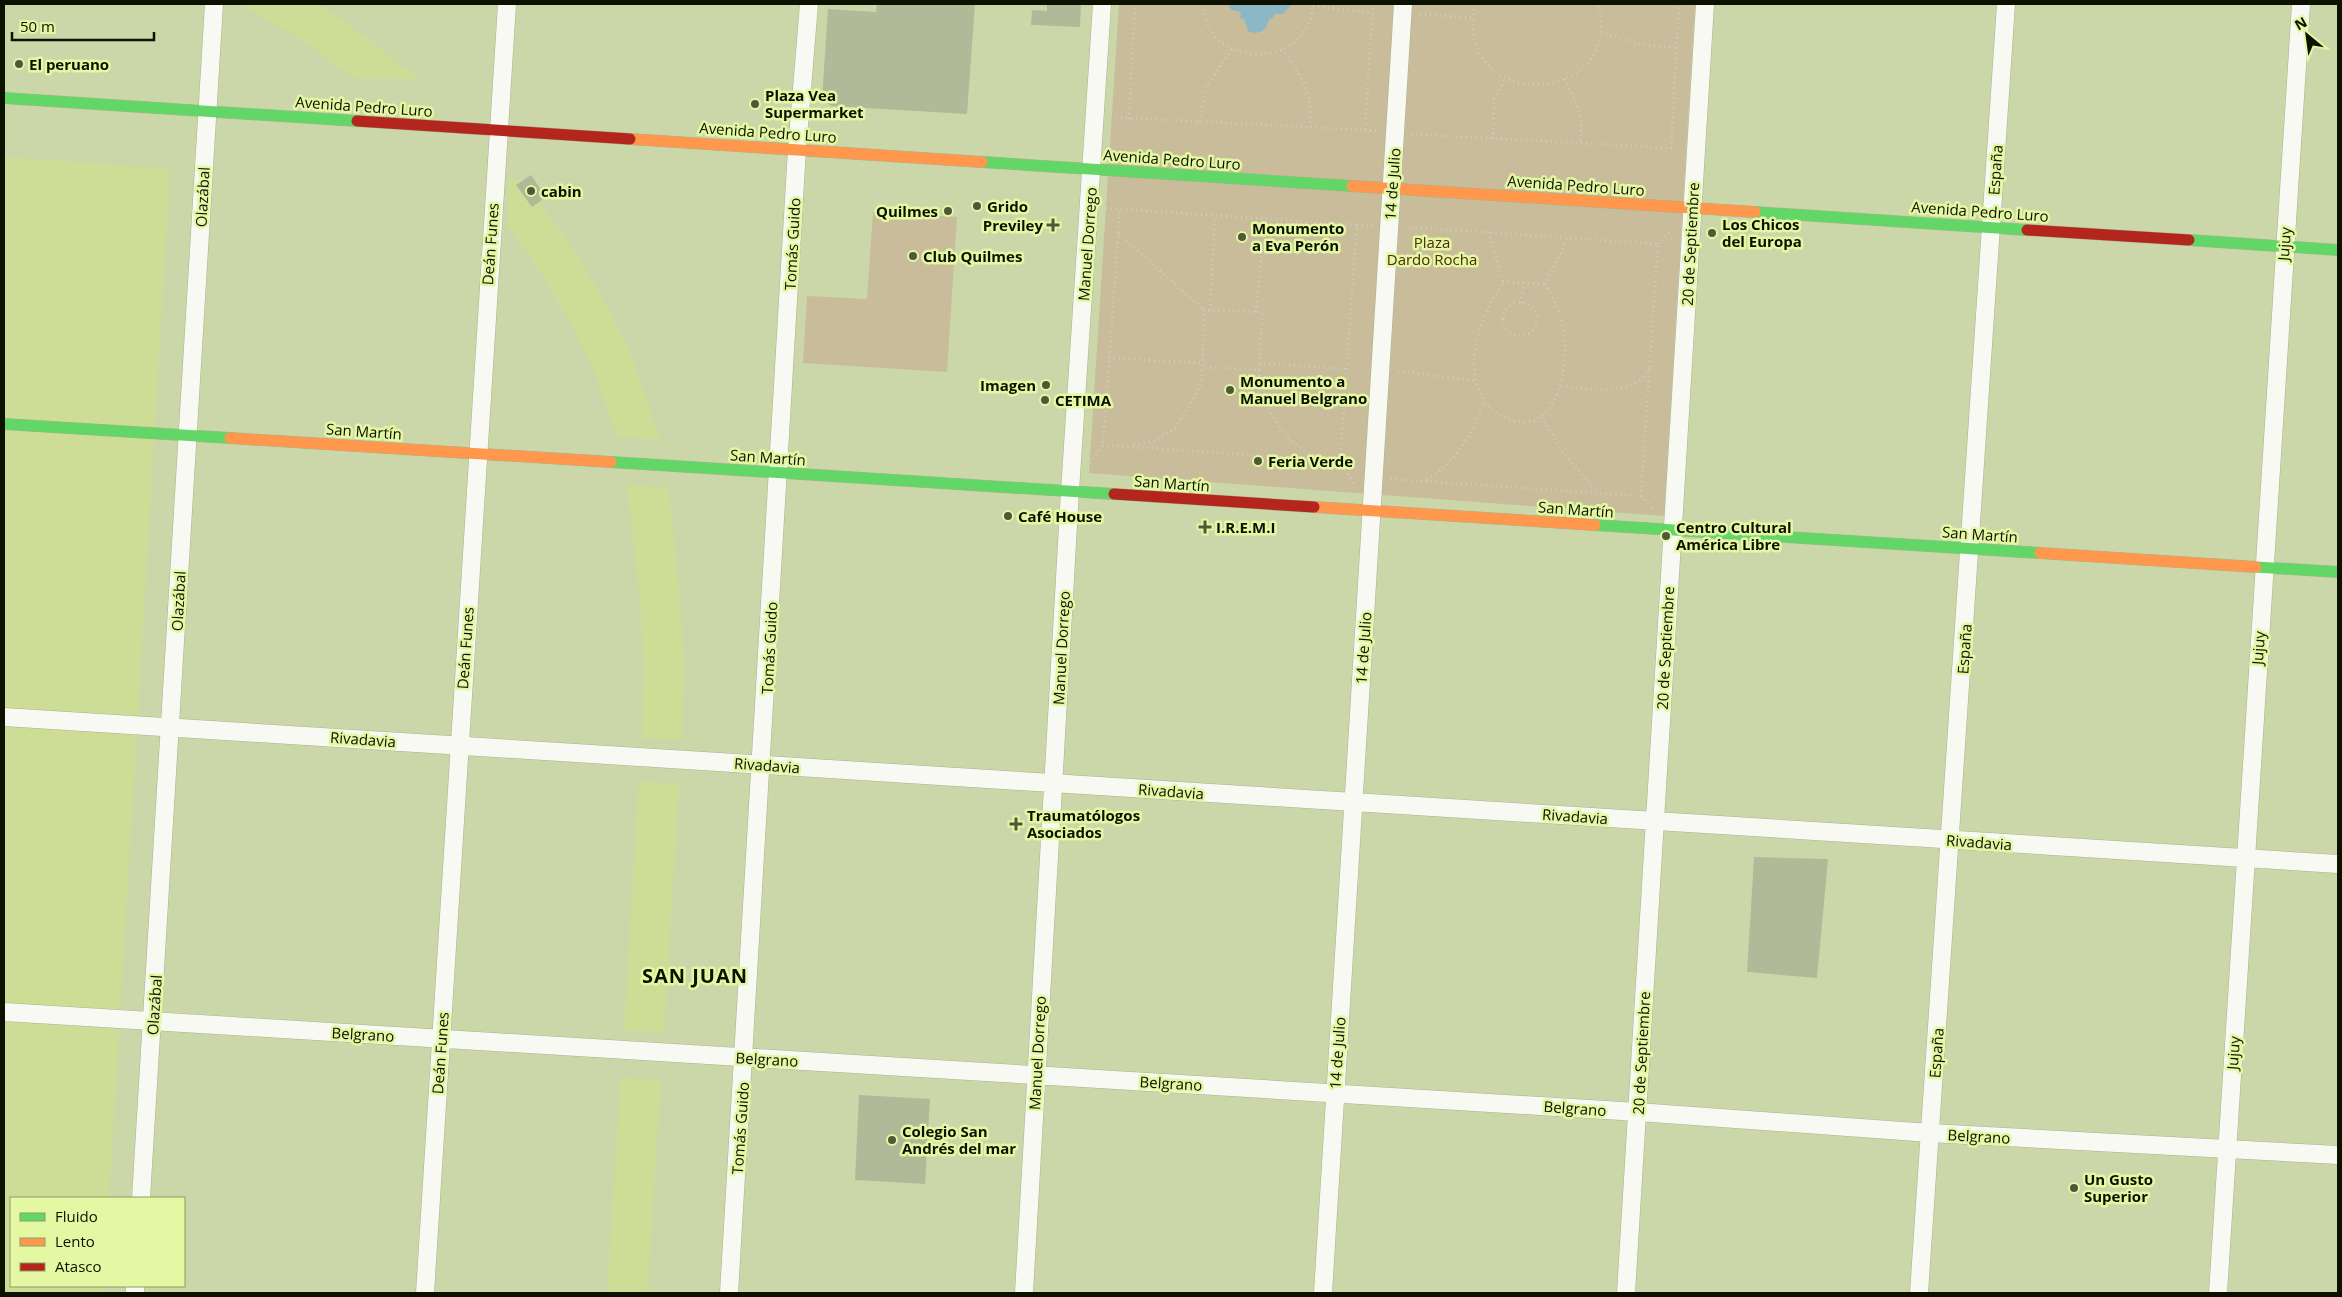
<svg xmlns="http://www.w3.org/2000/svg" width="2342" height="1297" viewBox="0 0 2342 1297" font-family="'Open Sans',sans-serif">
<rect width="100%" height="100%" fill="#ccd7a9"/>
<path fill="#cddd96" d="M240,4H317L345,22L419,79L353,78L306,42Z
M4,157L170,169L109,1198H11V1286H104L103,1293H4Z
M509,179L524,180L532,207L539,202L568,241L591,278L630,351L660,439L618,437L592,366L575,331L535,263L508,227Z
M627,485L668,487L680,598L684,663L682,739H642L644,663L640,601Z
M639,781L679,784L664,1033L624,1030Z
M621,1077L661,1080L647,1293H607Z"/>
<path fill="#c9bc9a" d="M1119,4H1695L1664,516L1089,473Z
M873,212L957,217L947,372L803,363L807,296L867,299Z"/>
<path fill="#8cb7c4" d="M1227,4H1292L1283,14H1275L1272,19H1269C1267,30 1259,36 1248,31L1244,19L1240,18L1241,12L1232,10Z"/>
<path fill="#b2b999" d="M877,4H975L967,114L831,106L822,98L828,9L876,12Z
M1047,4H1081L1080,27L1031,25L1032,10L1047,11Z
M531,175L546,197L532,207L516,185Z
M1754,857L1828,859L1817,978L1747,972Z
M859,1095L930,1099L925,1184L855,1180Z"/>
<g fill="none" stroke-linecap="round" stroke-linejoin="round">
<defs>
<path id="street" d="M4,717L2338,864
M4,1012L1638,1112L1930,1133L2338,1155
M141,1198L214,4
M135,1293V1286
M425,1293L507,4
M729,1293L797,149L809,4
M1024,1293L1070,491L1102,4
M1323,1293L1403,4
M1626,1293L1705,4
M1919,1293L2006,4
M2218,1293L2301,4"/>
<path id="fast" d="M4,98L357,121
M982,162L1352,186
M1755,212L2027,230
M2189,240L2338,250
M4,424L230,438
M611,462L1114,494
M1595,525L2040,553
M2256,567L2338,572"/>
<path id="slow" d="M630,139L982,162
M1352,186L1755,212
M230,438L611,462
M1314,507L1595,525
M2040,553L2256,567"/>
<path id="jam" d="M357,121L630,139
M2027,230L2189,240
M1114,494L1314,507"/>
</defs>
<use href="#street" stroke="#a9b28d" stroke-width="19"/>
<use href="#fast" stroke="#a9b28d" stroke-width="12"/>
<use href="#slow" stroke="#a9b28d" stroke-width="12"/>
<use href="#jam" stroke="#a9b28d" stroke-width="12"/>
<path stroke="#cbcec0" stroke-width="3" stroke-dasharray="1 4" stroke-linecap="butt" d="M1204,4C1204,70 1309,72 1313,4
M1475,4C1453,117 1626,106 1598,4
M1313,6L1372,13
M1420,14L1472,18
M1601,32L1640,44L1676,48
M1282,49C1302,76 1313,93 1310,127
M1564,79C1578,103 1584,116 1580,143
M1111,117L1365,130L1373,4
M1129,119L1135,4
M1200,122L1206,87L1232,49
M1365,130L1378,131
M1411,134L1671,148L1679,4
M1493,139L1494,99L1506,78
M1106,208L1120,209
M1357,225L1373,226
M1489,232L1503,282C1481,316 1457,373 1491,408C1499,417 1513,422 1525,422C1558,421 1567,367 1565,341C1564,321 1555,301 1545,284L1568,238
M1119,234L1204,310
M1658,244L1672,230
M1503,282L1545,284
M1503 319a17 17 0 1 1 34 0a17 17 0 1 1-34 0Z
M1521,303L1524,283
M1210,310L1215,215
M1256,312L1265,219
M1109,358L1201,363
M1259,363L1346,369
M1259,370C1263,407 1283,446 1321,458
M1398,371L1476,381
M1561,386C1584,388 1619,396 1640,380C1644,377 1647,371 1650,367
M1542,417L1561,450L1595,490
M1134,445L1155,441L1176,427L1188,409L1202,381L1204,310L1262,312L1259,370L1201,367
M1340,461L1354,484
M1090,463L1103,445L1120,209L1357,225L1340,461L1103,445
M1391,479L1641,496L1658,244L1408,227V229
M1427,480C1456,461 1473,434 1484,402
M1641,496L1652,508"/>
<use href="#street" stroke="#f7f9f2" stroke-width="18"/>
<use href="#fast" stroke="#63d668" stroke-width="11"/>
<use href="#slow" stroke="#ff974d" stroke-width="11"/>
<use href="#jam" stroke="#b3261e" stroke-width="11"/>
</g>
<g fill="#50573b" stroke="#e4f8a3" stroke-width="2">
<circle cx="19" cy="64" r="5"/>
<circle cx="755" cy="104" r="5"/>
<circle cx="531" cy="191" r="5"/>
<circle cx="977" cy="206" r="5"/>
<circle cx="948" cy="211" r="5"/>
<path d="M1050.5 217.5h5v5h5v5h-5v5h-5v-5h-5v-5h5z"/>
<circle cx="1712" cy="233" r="5"/>
<circle cx="1242" cy="237" r="5"/>
<circle cx="913" cy="256" r="5"/>
<circle cx="1046" cy="385" r="5"/>
<circle cx="1230" cy="390" r="5"/>
<circle cx="1045" cy="400" r="5"/>
<circle cx="1258" cy="461" r="5"/>
<circle cx="1008" cy="516" r="5"/>
<path d="M1202.5 519.5h5v5h5v5h-5v5h-5v-5h-5v-5h5z"/>
<circle cx="1666" cy="536" r="5"/>
<path d="M1013.5 816.5h5v5h5v5h-5v5h-5v-5h-5v-5h5z"/>
<circle cx="892" cy="1140" r="5"/>
<circle cx="2074" cy="1188" r="5"/>
</g>
<g text-anchor="middle" dominant-baseline="central" stroke-width="5" stroke-linejoin="round" paint-order="stroke">
<g font-size="15" font-weight="bold" fill="#0d1200" stroke="#e4f8a3" text-anchor="start">
<text x="29" y="64">El peruano</text>
<text x="765" y="95">Plaza Vea<tspan x="765" dy="17">Supermarket</tspan></text>
<text x="541" y="191">cabin</text>
<text x="987" y="206">Grido</text>
<text x="938" y="211" text-anchor="end">Quilmes</text>
<text x="1722" y="224">Los Chicos<tspan x="1722" dy="17">del Europa</tspan></text>
<text x="1043" y="225" text-anchor="end">Previley</text>
<text x="1252" y="228">Monumento<tspan x="1252" dy="17">a Eva Perón</tspan></text>
<text x="923" y="256">Club Quilmes</text>
<text x="1240" y="381">Monumento a<tspan x="1240" dy="17">Manuel Belgrano</tspan></text>
<text x="1036" y="385" text-anchor="end">Imagen</text>
<text x="1055" y="400">CETIMA</text>
<text x="1268" y="461">Feria Verde</text>
<text x="1018" y="516">Café House</text>
<text x="1216" y="527">I.R.E.M.I</text>
<text x="1676" y="527">Centro Cultural<tspan x="1676" dy="17">América Libre</tspan></text>
<text x="1027" y="815">Traumatólogos<tspan x="1027" dy="17">Asociados</tspan></text>
<text x="902" y="1131">Colegio San<tspan x="902" dy="17">Andrés del mar</tspan></text>
<text x="2084" y="1179">Un Gusto<tspan x="2084" dy="17">Superior</tspan></text>
</g>
<g font-size="15" fill="#0d1200" stroke="#e4f8a3">
<text transform="translate(364 106) rotate(4)">Avenida Pedro Luro</text>
<text transform="translate(768 132) rotate(4)">Avenida Pedro Luro</text>
<text transform="translate(1172 159) rotate(4)">Avenida Pedro Luro</text>
<text transform="translate(1995 170) rotate(-86)">España</text>
<text transform="translate(1392 184) rotate(-86)">14 de Julio</text>
<text transform="translate(1576 185) rotate(4)">Avenida Pedro Luro</text>
<text transform="translate(202 197) rotate(-87)">Olazábal</text>
<text transform="translate(1980 211) rotate(4)">Avenida Pedro Luro</text>
<text transform="translate(490 244) rotate(-86)">Deán Funes</text>
<text transform="translate(792 244) rotate(-87)">Tomás Guido</text>
<text transform="translate(1087 244) rotate(-86)">Manuel Dorrego</text>
<text transform="translate(1690 244) rotate(-87)">20 de Septiembre</text>
<text transform="translate(2284 244) rotate(-86)">Jujuy</text>
<text transform="translate(364 431) rotate(4)">San Martín</text>
<text transform="translate(768 457) rotate(4)">San Martín</text>
<text transform="translate(1172 483) rotate(4)">San Martín</text>
<text transform="translate(1576 509) rotate(4)">San Martín</text>
<text transform="translate(1980 534) rotate(4)">San Martín</text>
<text transform="translate(178 601) rotate(-87)">Olazábal</text>
<text transform="translate(465 648) rotate(-86)">Deán Funes</text>
<text transform="translate(769 648) rotate(-87)">Tomás Guido</text>
<text transform="translate(1061 648) rotate(-87)">Manuel Dorrego</text>
<text transform="translate(1363 648) rotate(-86)">14 de Julio</text>
<text transform="translate(1665 648) rotate(-87)">20 de Septiembre</text>
<text transform="translate(2258 648) rotate(-86)">Jujuy</text>
<text transform="translate(1964 649) rotate(-86)">España</text>
<text transform="translate(363 739) rotate(4)">Rivadavia</text>
<text transform="translate(767 765) rotate(4)">Rivadavia</text>
<text transform="translate(1171 791) rotate(4)">Rivadavia</text>
<text transform="translate(1575 816) rotate(4)">Rivadavia</text>
<text transform="translate(1979 842) rotate(4)">Rivadavia</text>
<text transform="translate(154 1005) rotate(-86)">Olazábal</text>
<text transform="translate(363 1034) rotate(3)">Belgrano</text>
<text transform="translate(440 1053) rotate(-86)">Deán Funes</text>
<text transform="translate(1037 1053) rotate(-87)">Manuel Dorrego</text>
<text transform="translate(1337 1053) rotate(-86)">14 de Julio</text>
<text transform="translate(1641 1053) rotate(-87)">20 de Septiembre</text>
<text transform="translate(1936 1053) rotate(-86)">España</text>
<text transform="translate(2233 1053) rotate(-86)">Jujuy</text>
<text transform="translate(767 1059) rotate(3)">Belgrano</text>
<text transform="translate(1171 1083) rotate(3)">Belgrano</text>
<text transform="translate(1575 1108) rotate(4)">Belgrano</text>
<text transform="translate(740 1128) rotate(-86)">Tomás Guido</text>
<text transform="translate(1979 1136) rotate(3)">Belgrano</text>
</g>
<g font-size="15" fill="#4d2a0a" stroke="#e4f8a3">
<text x="1432" y="242">Plaza<tspan x="1432" dy="17">Dardo Rocha</tspan></text>
</g>
<g font-size="20" font-weight="bold" letter-spacing="1" fill="#0d1200" stroke="#e4f8a3">
<text x="695" y="975">SAN JUAN</text>
</g>
</g>
<rect width="2342" height="1297" fill="none" stroke="#0d1200" stroke-width="10"/>
<rect x="10" y="1197" width="175" height="90" fill="#e4f8a3" stroke="#8e9c62"/>
<rect x="20" y="1213" width="25" height="8" fill="#63d668" stroke="#8e9c62"/>
<text x="55" y="1222" font-size="15" fill="#0d1200">Fluido</text>
<rect x="20" y="1238" width="25" height="8" fill="#ff974d" stroke="#8e9c62"/>
<text x="55" y="1247" font-size="15" fill="#0d1200">Lento</text>
<rect x="20" y="1263" width="25" height="8" fill="#b3261e" stroke="#8e9c62"/>
<text x="55" y="1272" font-size="15" fill="#0d1200">Atasco</text>
<g transform="translate(2307 35) rotate(331)" stroke="#e4f8a3" stroke-width="4" paint-order="stroke">
<path d="M0-4L9 19L0 12L-9 19Z" fill="#0d1200"/>
<text y="-8" font-size="14" font-weight="bold" text-anchor="middle" fill="#0d1200">N</text>
</g>
<path d="M12 32v8h142v-8" fill="none" stroke="#0d1200" stroke-width="2.5"/>
<text x="20" y="32" font-size="15" fill="#0d1200" stroke="#e4f8a3" stroke-width="4" paint-order="stroke">50 m</text>
</svg>
